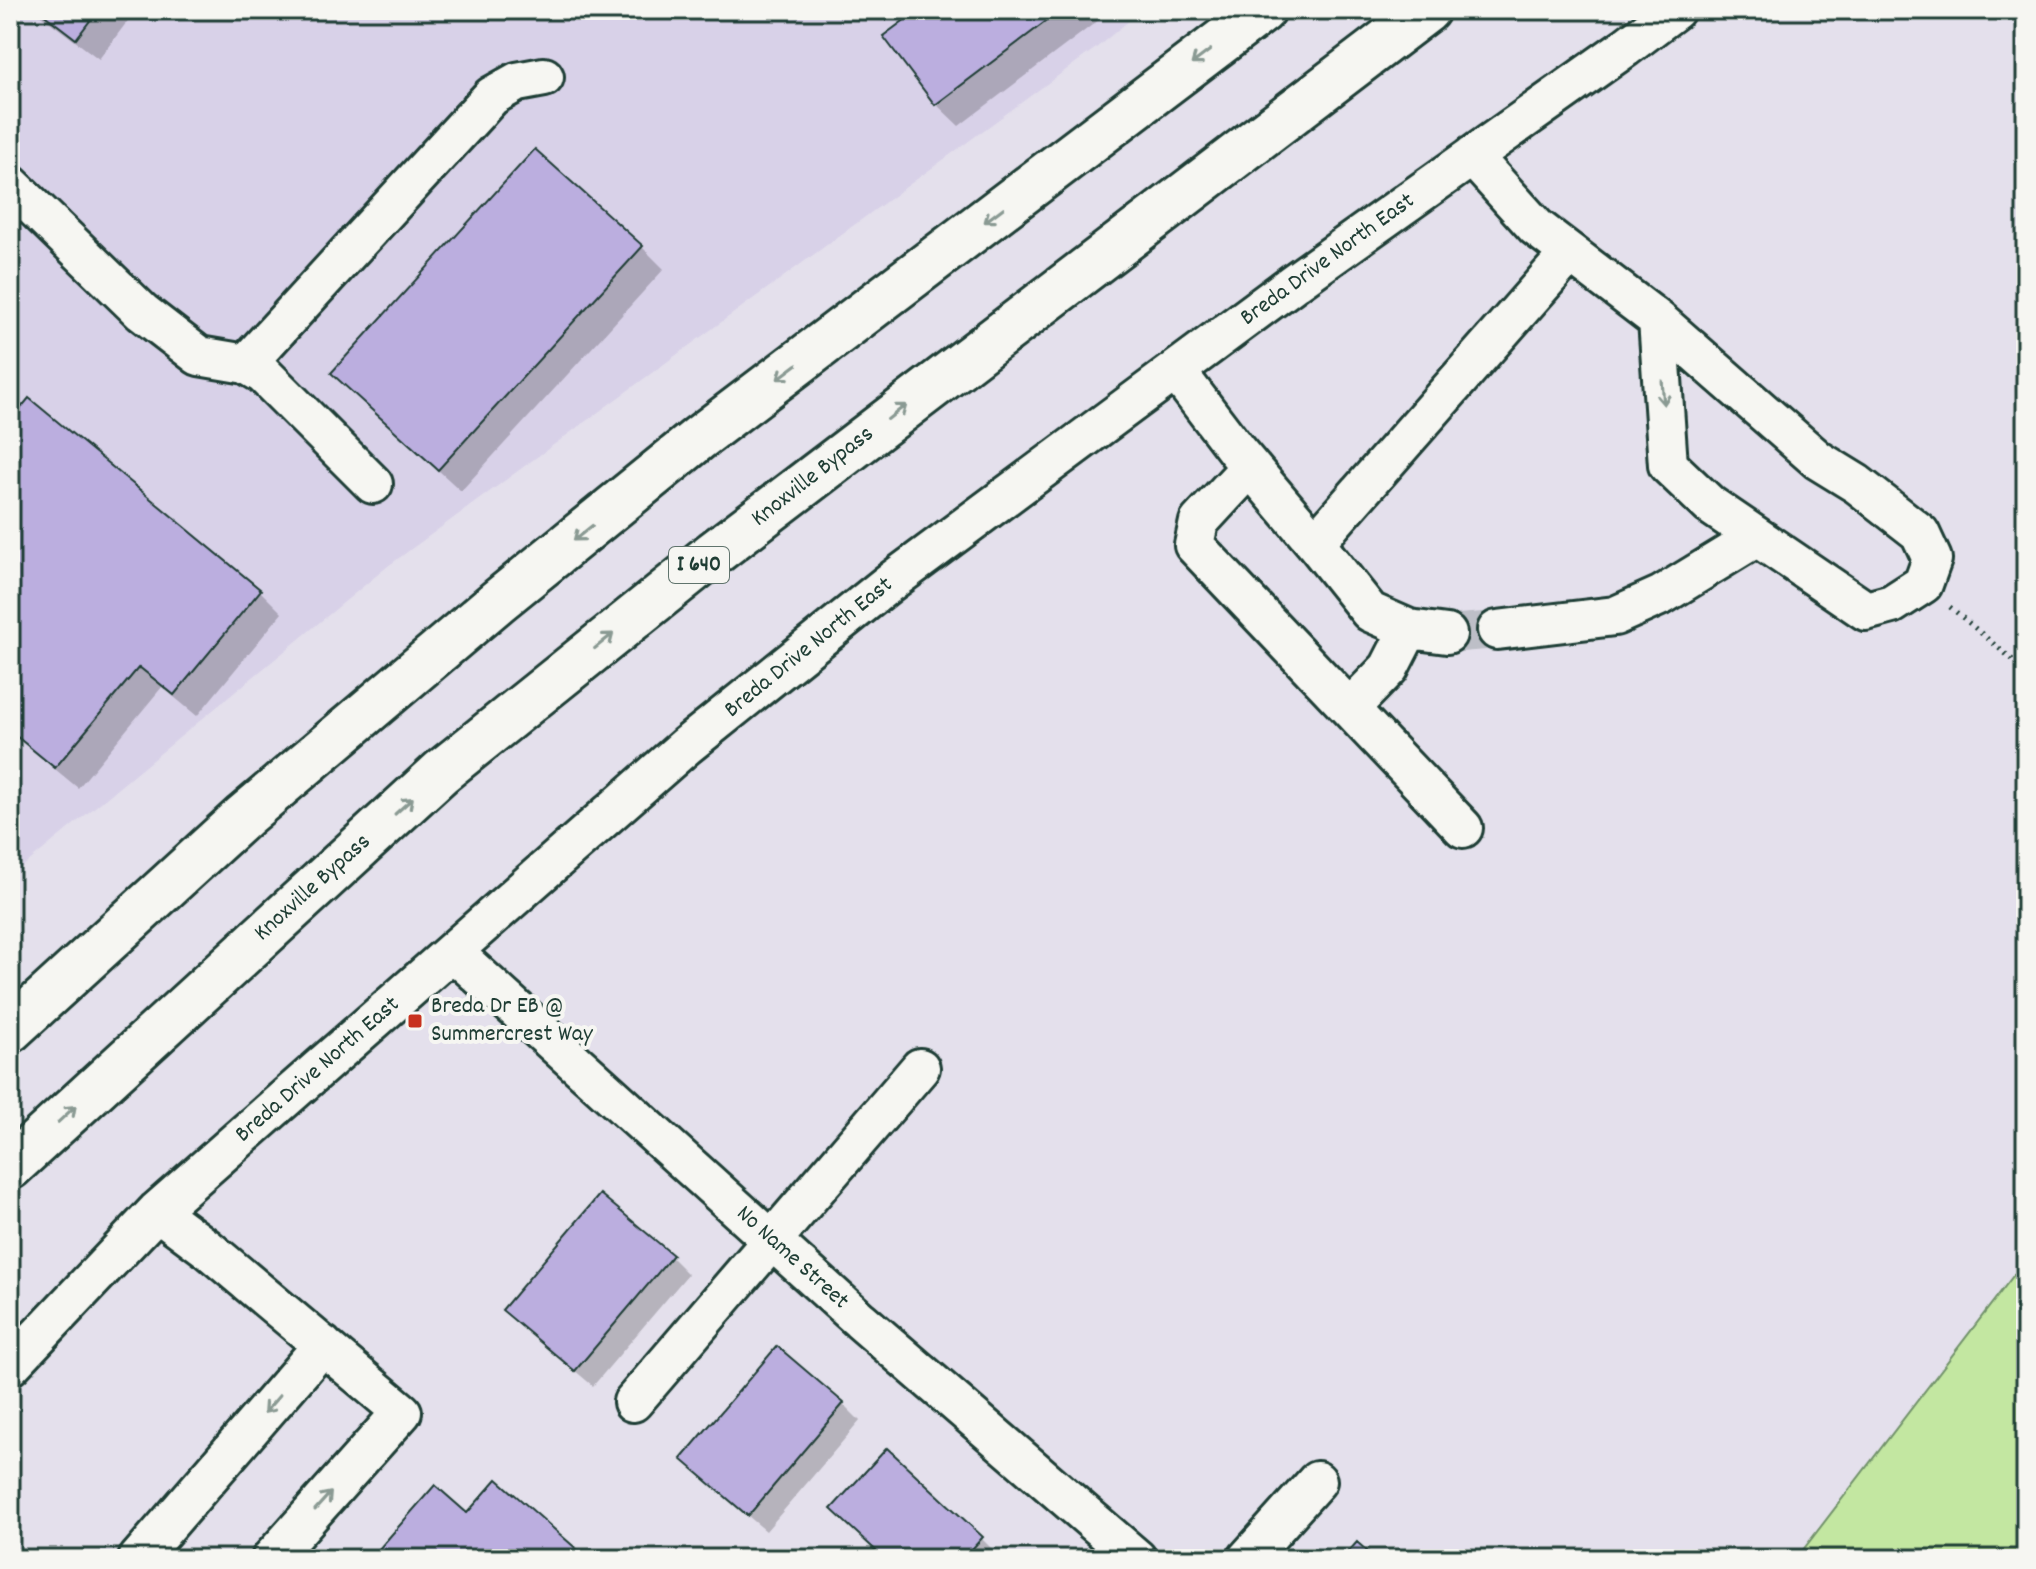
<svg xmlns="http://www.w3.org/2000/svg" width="2036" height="1569" viewBox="0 0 2036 1569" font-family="Dekko,sans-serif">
<rect width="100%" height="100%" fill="#e4e0ec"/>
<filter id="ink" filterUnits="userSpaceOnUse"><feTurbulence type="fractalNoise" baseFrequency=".0125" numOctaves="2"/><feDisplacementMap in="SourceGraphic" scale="16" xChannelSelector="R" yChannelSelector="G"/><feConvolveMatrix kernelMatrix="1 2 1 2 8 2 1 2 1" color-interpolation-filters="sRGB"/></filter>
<g filter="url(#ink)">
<path fill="#d8d1e8" d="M10,10H1142L1096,48L388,566L10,877Z"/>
<path fill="#c3e7a1" stroke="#71926a" stroke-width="2" d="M2026,1259V1559H1796Z"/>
<path fill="#0003" d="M34,10H136L99,59Z
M922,10H1112L959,126L936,104Z
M535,152L642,247L664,269L461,491L356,395Z
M10,424L260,591L282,613L197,716L162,687L78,788L10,732Z
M671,1257L688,1274L593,1386L522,1326Z
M843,1404L860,1421L766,1531L700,1476L684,1459Z
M887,1451L982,1539L998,1555L995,1559H887Z"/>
<path fill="#bbaedf" stroke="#1f3d34" stroke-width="2" d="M38,10H98L76,39Z
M918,10H1061L935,105L883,36Z
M535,149L643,246L438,470L331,373Z
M29,398L261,590L174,695L139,667L55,768L10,731V421Z
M600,1194L673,1255L575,1371L502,1310Z
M777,1346L844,1403L748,1516L681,1459Z
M887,1448L983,1537L963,1559H885L831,1509Z
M497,1479L588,1559H391L379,1549L435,1485L467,1513Z
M1357,1542L1376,1559H1342Z"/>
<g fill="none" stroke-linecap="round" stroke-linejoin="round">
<path stroke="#bdbfc7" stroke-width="38" stroke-dasharray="38 19" stroke-linecap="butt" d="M1447,634L1497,630"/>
<defs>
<path id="minor" d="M1472,156L1536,227L1658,320L1818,460L1857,484L1920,533L1932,559L1923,584L1892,604L1866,611L1710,505L1668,465L1658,320
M10,184L142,312L199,356L246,364L263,374L373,484
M246,364L492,96L517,82L544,77
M1176,371L1237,451L1315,543L1370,612L1409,629L1447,634
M1250,467L1199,522L1194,545L1463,828
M1315,543L1570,253
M1497,630L1615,616L1662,595L1757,537
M1350,708L1389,668L1409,629
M453,952L860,1320L1137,1559
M157,1211L208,1249L402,1412L271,1559
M10,1366L157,1211L686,746L889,583L1295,282L1626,47L1675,10
M633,1402L920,1068
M138,1559L323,1345
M1247,1559L1317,1481"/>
<path id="highway" d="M10,1030L244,816L498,601L699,438L1263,10
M10,1167L441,772L714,553L1427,10"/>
</defs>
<use href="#minor" stroke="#1f3d34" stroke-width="44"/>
<use href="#highway" stroke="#1f3d34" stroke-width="50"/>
<path stroke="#1f3d34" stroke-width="5" stroke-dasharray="2 6" stroke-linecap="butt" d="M1950,607L2026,671"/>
<use href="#minor" stroke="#f6f6f2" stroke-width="38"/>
<use href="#highway" stroke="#f6f6f2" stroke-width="44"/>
</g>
<defs><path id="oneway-shaft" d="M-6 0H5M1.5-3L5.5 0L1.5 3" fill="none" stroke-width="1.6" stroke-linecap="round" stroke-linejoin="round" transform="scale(2)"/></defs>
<g stroke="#8a9a93">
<use href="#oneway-shaft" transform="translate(1201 57) rotate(143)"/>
<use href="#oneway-shaft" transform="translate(994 215) rotate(143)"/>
<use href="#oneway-shaft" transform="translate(787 372) rotate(143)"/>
<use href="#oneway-shaft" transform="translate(1663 393) rotate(86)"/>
<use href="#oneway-shaft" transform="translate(897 412) rotate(-38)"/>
<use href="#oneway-shaft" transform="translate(583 533) rotate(141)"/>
<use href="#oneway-shaft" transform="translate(604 641) rotate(-39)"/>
<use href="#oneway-shaft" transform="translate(404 806) rotate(-42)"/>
<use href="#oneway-shaft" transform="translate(67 1114) rotate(-43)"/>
<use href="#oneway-shaft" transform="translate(272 1404) rotate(131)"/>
<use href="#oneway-shaft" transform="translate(323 1501) rotate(-48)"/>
</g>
</g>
<rect fill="#c8321e" stroke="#f6f6f2" stroke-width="3" x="407" y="1013" width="16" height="16" rx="4"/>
<g text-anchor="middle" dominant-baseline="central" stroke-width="8" stroke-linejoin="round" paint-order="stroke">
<rect fill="#f6f6f2" stroke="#60746d" stroke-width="2" x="669" y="547" width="60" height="36" rx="6"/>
<g font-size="22" font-weight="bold" fill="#1f3d34">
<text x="699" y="565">I 640</text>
</g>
<g font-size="24" fill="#1f3d34" stroke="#f6f6f2">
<text transform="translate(1328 260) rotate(-36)">Breda Drive North East</text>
<text transform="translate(813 477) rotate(-38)">Knoxville Bypass</text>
<text transform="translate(809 648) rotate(-39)">Breda Drive North East</text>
<text transform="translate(313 888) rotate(-42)">Knoxville Bypass</text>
<text transform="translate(318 1070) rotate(-41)">Breda Drive North East</text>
<text transform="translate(792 1258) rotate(42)">No Name Street</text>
</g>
<g font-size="24" fill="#1f3d34" stroke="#f6f6f2" text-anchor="start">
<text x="431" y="1007">Breda Dr EB @<tspan x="431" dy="28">Summercrest Way</tspan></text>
</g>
</g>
<rect width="2036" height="1569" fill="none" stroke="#f6f6f2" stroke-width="40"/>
<rect x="20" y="20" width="1996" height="1529" fill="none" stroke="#1f3d34" stroke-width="3" filter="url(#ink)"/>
</svg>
